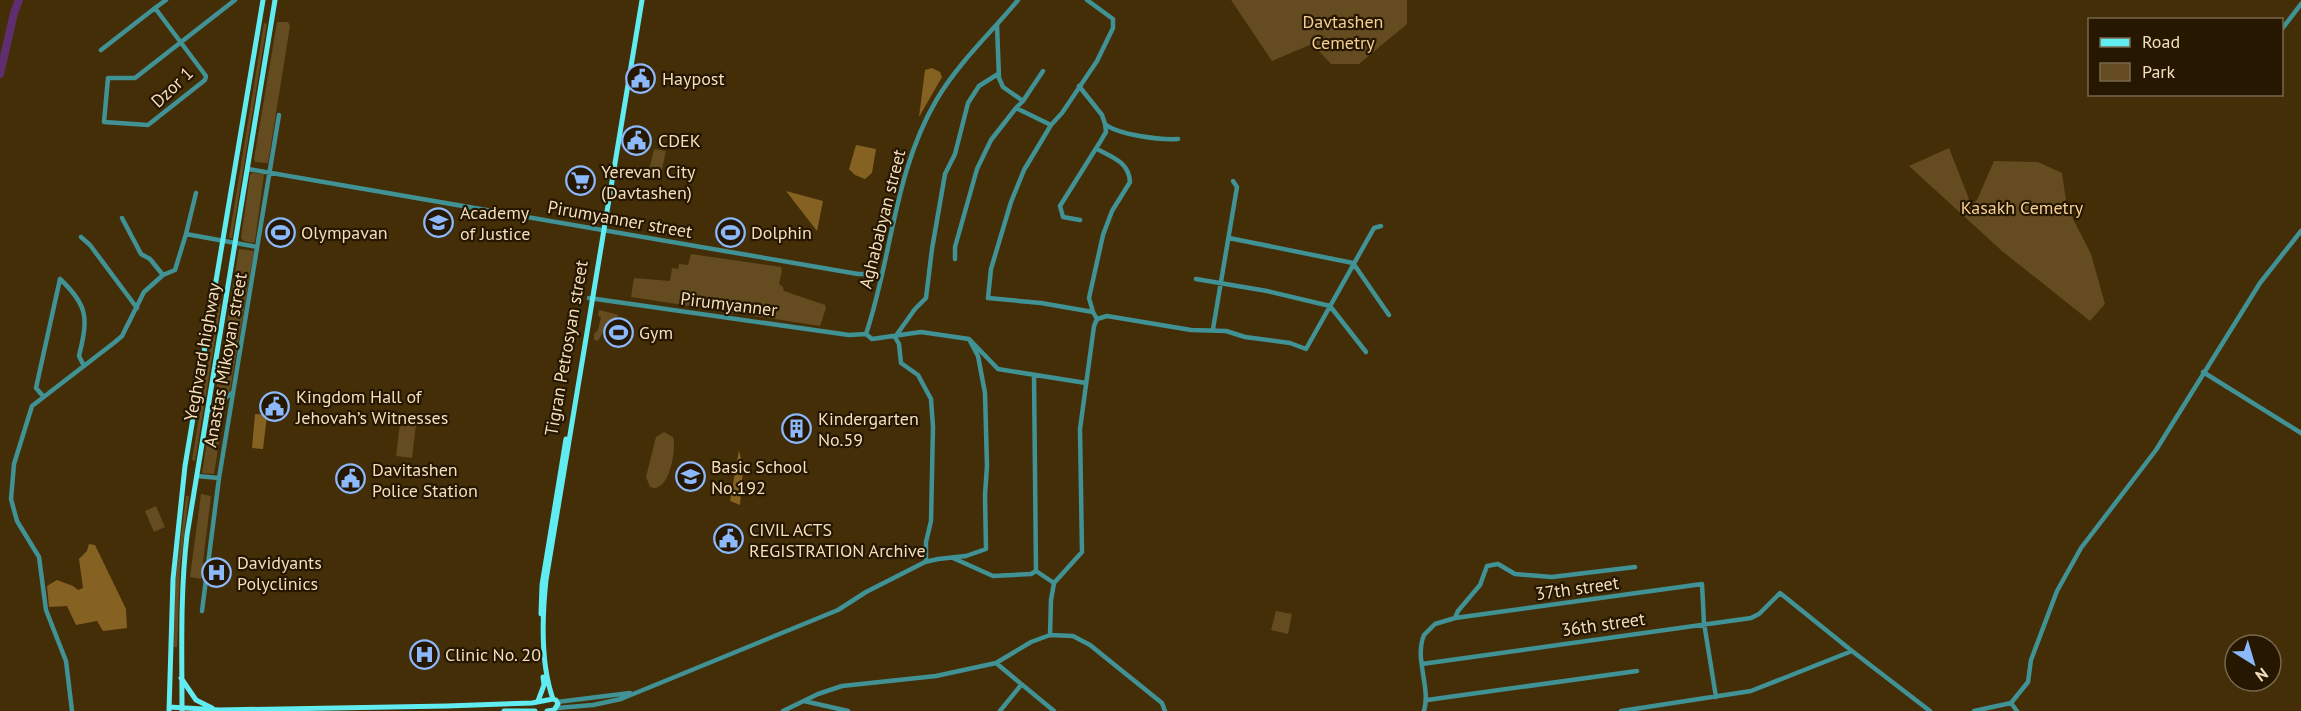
<svg xmlns="http://www.w3.org/2000/svg" width="2301" height="711" viewBox="0 0 2301 711" font-family="'PT Sans',sans-serif">
<rect width="100%" height="100%" fill="#432e08"/>
<path fill="#644b20" d="M1231,0H1407V24L1359,64H1331L1312,44L1272,61Z
M277,22H288L290,26L268,163L255,162L254,159Z
M264,23L267,24L232,238H229Z
M1949,148L1971,204L1977,200L1994,161L2038,162L2062,173L2067,207L2091,254L2105,304L2090,321L2002,251L1909,166Z
M654,149L666,151L661,174L649,171Z
M252,173L264,174L255,241L253,243L244,241L241,238L250,175Z
M239,249L254,251L230,391L214,404Z
M691,254L781,267L782,271L779,284L783,287L784,291L825,305L826,308L820,326L631,297L634,278L670,281L672,268L678,269L679,264L688,265Z
M217,304H221L195,461L192,460Z
M599,310L619,315L607,325L598,341L594,340V334L598,330L601,317L598,316Z
M225,404L214,474L202,473L211,416Z
M400,423L416,425L412,458L396,456Z
M664,432L673,437C677,449 669,495 650,487L646,477L656,437Z
M201,494L211,496L201,579L190,577Z
M186,496H189L180,568L177,647H174L175,583Z
M156,506L165,527L154,532L145,511Z
M1276,611L1292,614L1288,634L1271,630Z"/>
<path fill="#866222" d="M932,68L940,72L942,77L919,117L925,70Z
M856,145L876,149L872,173L865,179L855,175L849,169Z
M786,191L823,201L817,231Z
M255,414L267,415L263,449L252,448Z
M739,450L743,469L740,505L730,501Z
M89,544L95,545L126,609L127,628L103,631L97,621L76,625L67,606L49,607L47,586L57,580L73,586L78,590L83,588L79,559L87,551Z"/>
<g fill="none" stroke-linecap="round" stroke-linejoin="round">
<path stroke="#602e6e" stroke-width="8" d="M0,74L14,13L19,0"/>
<path stroke="#409295" stroke-width="4.5" d="M1087,0L1113,19V28L1097,61L1062,113L1051,125L1024,170L1011,202L991,269L988,298L1041,303L1093,312L1097,319
M155,8L166,0
M997,25L999,78L1003,87L1023,101L1016,108L1051,125
M2282,29L2301,4
M101,50L155,8L206,76L205,80L148,125L104,122L108,78H135L235,0
M1079,86L1102,115L1105,124
M1023,101L1043,71
M248,169L858,274H882
M122,218L141,254L150,259L163,275
M1080,220L1063,217L1060,206L1100,142L1106,132L1105,124C1118,135 1160,140 1178,139
M186,234L196,193
M81,237L90,245L137,308
M1229,238L1353,263L1389,315
M955,259V247L977,169L991,140L1016,108
M60,279C89,306 88,319 79,356L84,366
M1196,279L1267,291L1330,306L1366,352
M589,298L849,335L866,334
M1093,312L1089,298L1103,235L1112,211L1130,182C1129,162 1112,157 1097,149
M1097,319L1107,316L1191,330L1226,331L1245,337L1290,343L1306,349L1374,228L1381,226
M1213,329L1237,187L1233,181
M866,334C892,257 894,171 937,99C959,62 991,33 1018,0
M866,334L872,339L921,332L969,339L998,369L1086,383
M2203,372L2301,433
M1034,375L1036,571L1054,583
M43,396L36,388L60,279
M207,412L232,393
M197,476L219,478
M953,558L993,576L1031,574L1036,571
M926,562V542L931,521L933,427L931,399L918,375L901,363L899,344L895,337L915,309L926,298L932,249L945,174L955,154L968,103L979,86L998,74
M202,611L219,478L279,115
M1455,618L1702,584L1704,623L1716,697
M1050,635L1051,600L1054,583L1082,552L1080,429L1094,326L1097,319
M996,663L1054,711
M1422,664L1751,618L1759,614L1780,593L1852,651
M1427,700L1637,671
M804,701L848,711
M557,702L630,693
M557,708L593,705L621,699L838,610L866,592L925,562L938,559L966,556L986,549L985,495L987,466L985,393L978,356L969,339
M72,711L66,661L46,610L39,557L17,521L11,499L14,464L32,406L115,342L122,336L144,292L163,275L175,270L186,234L257,247
M783,711L818,694L842,686L936,676L996,663L1031,642L1050,635L1073,636L1090,645L1162,703L1165,711
M1000,711L1021,685
M1424,711C1431,687 1414,659 1424,635L1435,624L1455,618L1458,611L1480,585L1487,566L1498,564L1515,574L1552,577L1635,567
M1621,711L1751,691L1852,651L1930,711
M1974,711L2011,703
M2017,711L2011,703L2028,682L2031,660L2057,591L2081,548L2156,450L2260,283L2301,231"/>
<path stroke="#61ecf1" stroke-width="5" d="M541,614L542,585L566,439
M181,678L196,700L212,708
M538,701L544,685L543,677
M169,707L220,710L447,706L532,703L553,699
M169,711L173,579L185,466L263,0
M182,711C182,652 180,594 187,535L275,0
M504,711H535
M547,711L554,710L558,704L556,700L553,699C540,663 542,618 546,580L642,0"/>
</g>
<defs>
<symbol id="civic-ring" viewBox="-11 -11 22 22"><circle r="9.5" fill="#261700" stroke="#8cb9fc" stroke-width="1.5"/><path d="M-.6-6.5H3V-4.5H.6V-3L4-1V1h2V6H-6V1h2V-1L-.6-3ZM-1.2 2.5V6h2.4V2.5Z" fill="#8cb9fc"/></symbol>
<symbol id="supermarket-ring" viewBox="-11 -11 22 22"><circle r="9.5" fill="#261700" stroke="#8cb9fc" stroke-width="1.5"/><path d="M-6-5.5h2.5l.6 2H6L4.5 2H-2.5L-4.4-4H-6ZM-1.5 3.2a1.3 1.3 0 1 0 .1 0ZM3 3.2a1.3 1.3 0 1 0 .1 0Z" fill="#8cb9fc"/></symbol>
<symbol id="university-ring" viewBox="-11 -11 22 22"><circle r="9.5" fill="#261700" stroke="#8cb9fc" stroke-width="1.5"/><path d="M0-5L7-2L0 1L-7-2ZM-4 1L0 2.5L4 1V4Q0 6-4 4Z" fill="#8cb9fc"/></symbol>
<symbol id="stadium-ring" viewBox="-11 -11 22 22"><circle r="9.5" fill="#261700" stroke="#8cb9fc" stroke-width="1.5"/><path d="M0-5a6.5 5 0 1 0 0 10a6.5 5 0 1 0 0-10ZM-3.5-1.8h7v3.6h-7Z" fill="#8cb9fc"/></symbol>
<symbol id="building-ring" viewBox="-11 -11 22 22"><circle r="9.5" fill="#261700" stroke="#8cb9fc" stroke-width="1.5"/><path d="M-4-6H4V6H1V3H-1V6H-4ZM-2.5-4.3h1.7v1.8h-1.7ZM.8-4.3h1.7v1.8H.8ZM-2.5-1h1.7V.8h-1.7ZM.8-1h1.7V.8H.8Z" fill="#8cb9fc"/></symbol>
<symbol id="school-ring" viewBox="-11 -11 22 22"><circle r="9.5" fill="#261700" stroke="#8cb9fc" stroke-width="1.5"/><path d="M0-5L7-2L0 1L-7-2ZM-4 1L0 2.5L4 1V4Q0 6-4 4Z" fill="#8cb9fc"/></symbol>
<symbol id="hospital-ring" viewBox="-11 -11 22 22"><circle r="9.5" fill="#261700" stroke="#8cb9fc" stroke-width="1.5"/><path d="M-5-5h3v3.5h4V-5h3V5h-3V1.5h-4V5h-3Z" fill="#8cb9fc"/></symbol>
</defs>
<g fill-rule="evenodd">
<use href="#civic-ring" x="624" y="62" width="33" height="33"/>
<use href="#civic-ring" x="620" y="124" width="33" height="33"/>
<use href="#supermarket-ring" x="564" y="164" width="33" height="33"/>
<use href="#university-ring" x="422" y="206" width="33" height="33"/>
<use href="#stadium-ring" x="264" y="216" width="33" height="33"/>
<use href="#stadium-ring" x="714" y="216" width="33" height="33"/>
<use href="#stadium-ring" x="602" y="316" width="33" height="33"/>
<use href="#civic-ring" x="258" y="390" width="33" height="33"/>
<use href="#building-ring" x="780" y="412" width="33" height="33"/>
<use href="#school-ring" x="674" y="460" width="33" height="33"/>
<use href="#civic-ring" x="334" y="462" width="33" height="33"/>
<use href="#civic-ring" x="712" y="522" width="33" height="33"/>
<use href="#hospital-ring" x="200" y="556" width="33" height="33"/>
<use href="#hospital-ring" x="408" y="638" width="33" height="33"/>
</g>
<g text-anchor="middle" dominant-baseline="central" stroke-width="4.5" stroke-linejoin="round" paint-order="stroke">
<g font-size="18" fill="#f5cf94" stroke="#261700">
<text x="1343" y="21">Davtashen<tspan x="1343" dy="21">Cemetry</tspan></text>
<text x="2022" y="207">Kasakh Cemetry</text>
</g>
<g font-size="18" fill="#f5dfbe" stroke="#261700" text-anchor="start">
<text x="662" y="78">Haypost</text>
<text x="658" y="140">CDEK</text>
<text x="601" y="171">Yerevan City<tspan x="601" dy="21">(Davtashen)</tspan></text>
<text x="460" y="212">Academy<tspan x="460" dy="21">of Justice</tspan></text>
<text x="301" y="232">Olympavan</text>
<text x="751" y="232">Dolphin</text>
<text x="639" y="332">Gym</text>
<text x="296" y="396">Kingdom Hall of<tspan x="296" dy="21">Jehovah’s Witnesses</tspan></text>
<text x="818" y="418">Kindergarten<tspan x="818" dy="21">No.59</tspan></text>
<text x="711" y="466">Basic School<tspan x="711" dy="21">No.192</tspan></text>
<text x="372" y="469">Davitashen<tspan x="372" dy="21">Police Station</tspan></text>
<text x="749" y="529">CIVIL ACTS<tspan x="749" dy="21">REGISTRATION Archive</tspan></text>
<text x="237" y="562">Davidyants<tspan x="237" dy="21">Polyclinics</tspan></text>
<text x="445" y="654">Clinic No. 20</text>
</g>
<g font-size="18" fill="#f5dfbe" stroke="#261700">
<text transform="translate(172 87) rotate(-43)">Dzor 1</text>
<text transform="translate(620 219) rotate(10)">Pirumyanner street</text>
<text transform="translate(882 219) rotate(-76)">Aghababyan street</text>
<text transform="translate(729 304) rotate(7)">Pirumyanner</text>
<text transform="translate(566 348) rotate(-80)">Tigran Petrosyan street</text>
<text transform="translate(202 352) rotate(-80)">Yeghvard highway</text>
<text transform="translate(225 360) rotate(-80)">Anastas Mikoyan street</text>
<text transform="translate(1577 588) rotate(-8)">37th street</text>
<text transform="translate(1603 624) rotate(-8)">36th street</text>
</g>
</g>
<rect x="2088" y="18" width="195" height="78" fill="#261700" stroke="#79674c" stroke-width="1.5"/>
<rect x="2100" y="38" width="30" height="9" fill="#61ecf1" stroke="#79674c" stroke-width="1.5"/>
<text x="2142" y="48" font-size="18" fill="#f5dfbe">Road</text>
<rect x="2100" y="63" width="30" height="18" fill="#644b20" stroke="#79674c" stroke-width="1.5"/>
<text x="2142" y="78" font-size="18" fill="#f5dfbe">Park</text>
<g transform="translate(2253 663) rotate(143)"><circle r="28" fill="#261700" stroke="#79674c" stroke-width="1.5"/>
<path d="M0-4.5L10 22L0 15L-10 22Z" fill="#8cb9fc"/>
<text y="-9" font-size="16" font-weight="bold" text-anchor="middle" fill="#f5dfbe">N</text>
</g>
</svg>
